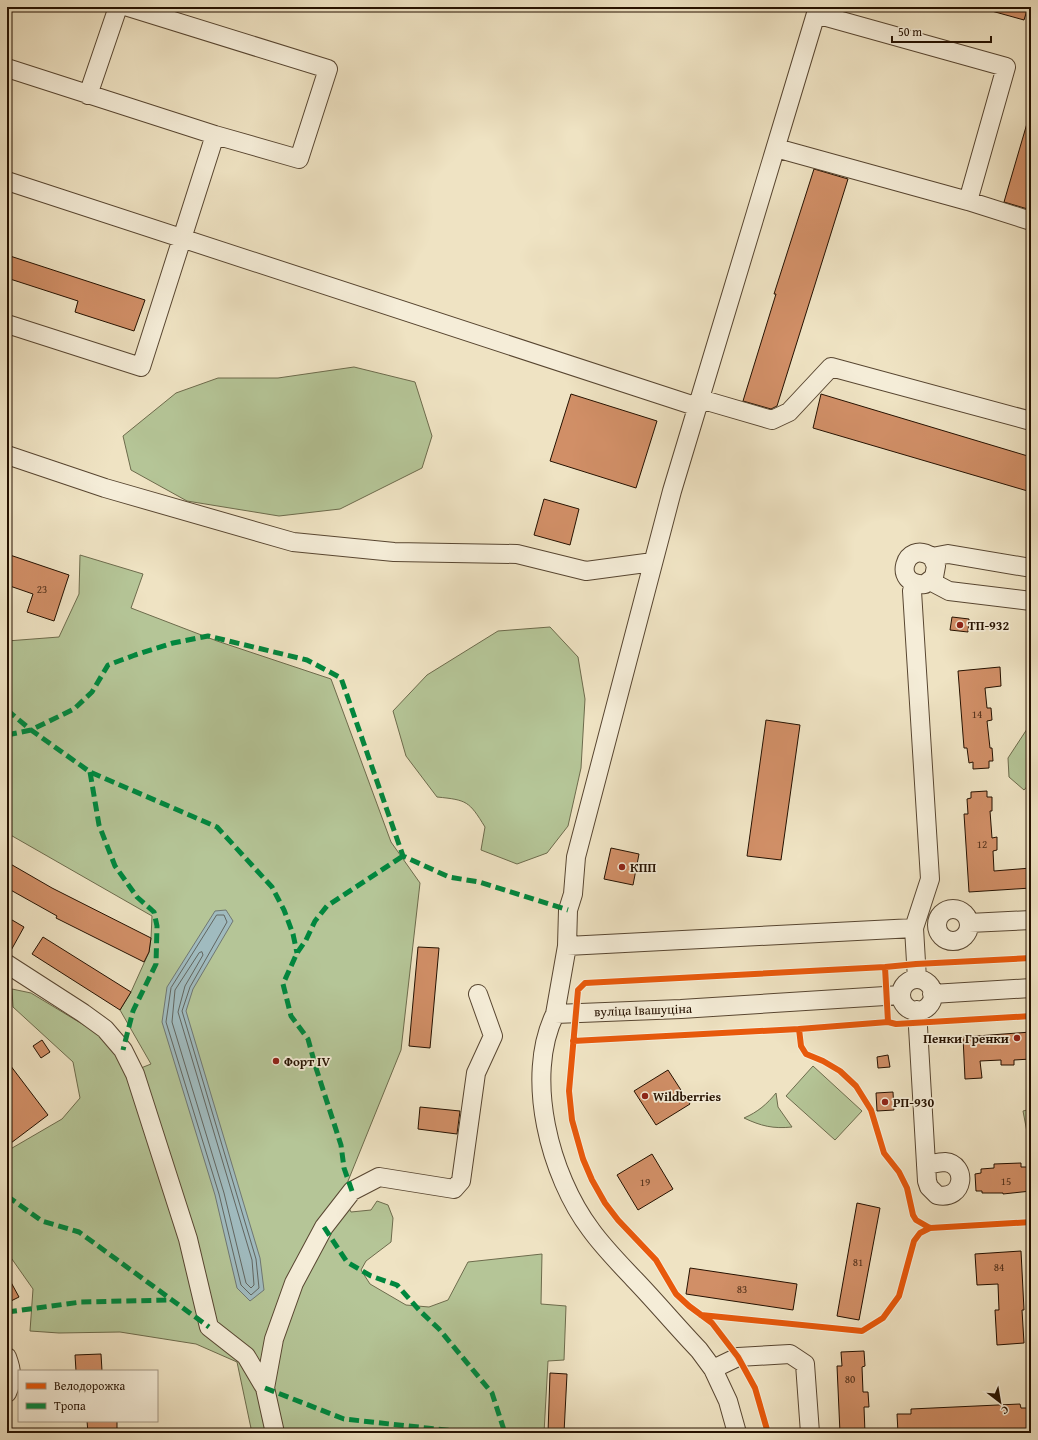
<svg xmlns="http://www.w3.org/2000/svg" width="1038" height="1440" viewBox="0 0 1038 1440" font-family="'Gentium Book Plus',serif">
<rect width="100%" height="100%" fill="#efe3c3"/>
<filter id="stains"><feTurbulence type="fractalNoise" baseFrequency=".005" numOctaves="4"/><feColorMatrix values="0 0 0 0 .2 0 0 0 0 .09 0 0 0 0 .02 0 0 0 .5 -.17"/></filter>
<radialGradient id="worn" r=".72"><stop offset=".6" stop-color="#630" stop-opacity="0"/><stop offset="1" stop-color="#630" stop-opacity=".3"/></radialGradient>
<path fill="#b5c597" stroke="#6d6b4c" d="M354,367L415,382L432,436L422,468L340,509L279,516L187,501L131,470L123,436L176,393L218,378H278Z
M80,555L143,574L131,608L217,641L331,679L391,842L420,883L401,1050L346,1186L345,1200L351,1212L371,1210L377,1201L388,1205L393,1218L391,1242L366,1261L361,1270L370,1284L406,1305L429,1307L448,1300L468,1262L542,1254L541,1304L566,1306L564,1360L548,1361L544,1433H252L237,1362L196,1344L120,1332L59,1333L30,1331L33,1289L7,1252V1151L62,1119L80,1098L73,1062L13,1007L12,989L31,993L102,1036L136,1070L151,1064L120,1010L131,992L149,952L151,938L152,916L7,833V641L59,637L79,594Z
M550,627L578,657L585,699L581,768L568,826L547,853L517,864L481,850L485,827C469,801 467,800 437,797L406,756L393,711L427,675L498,631Z
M1031,723V782L1024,790L1009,777L1008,758Z
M813,1066L862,1111L835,1140L786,1096Z
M776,1093L778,1107L792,1127C773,1129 761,1126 744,1118C758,1112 767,1104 776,1093Z
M1031,1109V1132H1027L1023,1111Z"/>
<path fill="#a0bbbf" stroke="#6f7773" d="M226,910L233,921L193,989L186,1011L260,1258L264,1290L250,1301L237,1288L215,1195L162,1022L167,987L215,911Z"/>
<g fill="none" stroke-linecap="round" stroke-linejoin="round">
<path stroke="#626660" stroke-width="1" d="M217,915H224L227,922L190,987L182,1011L256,1259L259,1288L251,1295L241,1285L219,1194L166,1022L171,988Z
M202,952L203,955L185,986L178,1012L252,1260L254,1285L251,1288L246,1283L224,1193L172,1022L175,990L199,953Z"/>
</g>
<path fill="#d18f67" stroke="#251100" d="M989,7H1028L1024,20L988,10Z
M1028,120H1031V210L1004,202Z
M814,169L848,179L777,406L771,409L743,401L776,294H774Z
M7,255L145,300L134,331L75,312L78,301L7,278Z
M571,394L657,421L636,488L550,461Z
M821,394L1031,457V492L813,428Z
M544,499L579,509L570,545L534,535Z
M7,554L69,575L54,621L27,612L33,594L7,585Z
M952,617L969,619L968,632L950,630Z
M1000,667L1001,686L985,688L987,708H991L992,720L987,721L990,748H992L993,761H989V768L973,769V762L969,763L967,748H964L958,671Z
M766,720L800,725L781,860L747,856Z
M987,791V797H992V811H990L992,838L997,837V850L993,851L994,871L1031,868V888L969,892L964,814H968L967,799L971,798V792Z
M611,848L639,854L633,885L604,879Z
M7,862L52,888L151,938L149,952L144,962L56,918L57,916L7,888Z
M7,917L24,927L9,954H7Z
M43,937L131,992L120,1010L32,954Z
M418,947L439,948L430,1048L409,1046Z
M1031,1032V1059L1014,1060V1065H1001V1060L980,1061L982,1078L965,1079L963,1037Z
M42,1040L50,1052L41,1058L33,1046Z
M888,1055L890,1067L878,1068L877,1057Z
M7,1061L48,1115L7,1146Z
M668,1070L690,1104L656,1125L634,1091Z
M893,1092L894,1110L877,1111L876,1093Z
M420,1107L460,1111L457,1134L418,1129Z
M652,1154L673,1189L638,1210L617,1175Z
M1021,1163V1167H1031V1191L1003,1194V1193H982V1191H976L975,1174L981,1173V1169L994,1168V1164Z
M857,1203L880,1208L859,1320L837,1316Z
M1021,1251L1024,1310H1022L1024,1343L997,1345L995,1310H999L998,1284L977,1285L975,1254Z
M690,1268L797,1284L793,1310L686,1294Z
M7,1275L19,1297L7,1303Z
M864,1351L865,1366L862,1367L863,1392H868L869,1407H864L865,1433H840L837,1366H842L841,1352Z
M101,1354L102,1371H76L75,1355Z
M550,1373L567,1374L564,1433H548Z
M1020,1404L1021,1408H1031V1433H1020V1431L994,1433H898L897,1414H911V1409Z
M87,1421H117V1433H88Z"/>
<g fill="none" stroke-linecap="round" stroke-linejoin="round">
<defs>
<path id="minor" d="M816,14L1006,67L968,201
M7,68L215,135L299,159L328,69L128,7
M88,95L118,7
M776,148L968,201L1031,221
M7,181L698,407
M7,324L141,367L215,135
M700,399L772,420L789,412L831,367L1031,421
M7,455L105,488L293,542L394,552L517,554L586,571L653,562
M932,557L936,566L934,577L925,584C891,587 904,538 932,557L948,554L1031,568
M930,581L949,591L1031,601
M914,583L912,591L930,879L914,928L917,979
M937 925a16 16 0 1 1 32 0a16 16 0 1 1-32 0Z
M969,923L1031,920
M567,946L914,928
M7,964L83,1013L105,1029L123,1050L135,1074L188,1239L209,1327L246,1356L265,1388L275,1433
M901 995a16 16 0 1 1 32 0a16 16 0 1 1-32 0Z
M932,994L1031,988
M917,1010L927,1181L929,1187L937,1195C965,1201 968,1164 945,1162C939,1162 932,1164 926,1165
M555,1014L567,946L568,910L573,894L576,857L672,491L818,7
M7,1357C12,1370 13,1380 7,1393
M713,1369L738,1357L790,1354L805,1364L810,1433
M265,1388L274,1339L294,1283L324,1227L352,1191L379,1177L454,1189L461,1181L476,1073L493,1036L478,994
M737,1433L728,1401L713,1369L699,1350C677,1327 657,1303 635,1280C620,1264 604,1248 591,1230C550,1176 524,1077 555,1014L681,1009L901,995"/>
</defs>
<use href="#minor" stroke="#584631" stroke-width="20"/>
<use href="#minor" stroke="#f5edd8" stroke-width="18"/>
<path stroke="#00873e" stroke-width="5" stroke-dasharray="10 5" stroke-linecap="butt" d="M7,710L31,730L90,772L217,827L272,887L284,910L293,934L297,953
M7,735L31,730L74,709L92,692L108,665L135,655L173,643L208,636L307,660L341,678L403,856L449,877L479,882L568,910
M90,772L99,825L115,866L137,897L154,912L157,926L156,964L133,1011L123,1050
M352,1191L344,1168L341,1145L316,1068L308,1039L291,1016L283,984L297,953L306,940L315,921L327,906L403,856
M7,1196L42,1221L79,1232L209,1327
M324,1227L347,1262L371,1276L397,1285L420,1311L439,1329L492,1393L505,1433
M7,1312L81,1302L172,1300
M265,1388L344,1419L473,1433"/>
<defs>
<path id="cycleway" d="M885,967L888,1022
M799,1029L801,1046L806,1054L823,1061L840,1071L856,1086L871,1110L884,1153L899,1172L907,1188L913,1215L916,1220L930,1228L1031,1222
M573,1041L799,1029L888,1022L896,1024L1031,1016
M701,1315L862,1331L883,1318L899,1296L914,1241L920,1233L930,1228
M768,1433L755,1388L738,1357L712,1323L689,1306L676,1294L656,1260L618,1220L605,1203L592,1180L583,1159L572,1120L569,1091L578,990L585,983L885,967L916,964L1031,958"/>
</defs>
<use href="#cycleway" stroke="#f5edd8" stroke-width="8"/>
<use href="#cycleway" stroke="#e8590c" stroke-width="6"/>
</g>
<g fill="#8f2418" stroke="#f5edd8" stroke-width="1.5">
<circle cx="960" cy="625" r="4"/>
<circle cx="622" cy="867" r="4"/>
<circle cx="1017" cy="1038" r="4"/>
<circle cx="276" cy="1061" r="4"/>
<circle cx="645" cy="1096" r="4"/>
<circle cx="885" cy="1102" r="4"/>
</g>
<g text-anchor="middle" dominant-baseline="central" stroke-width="3.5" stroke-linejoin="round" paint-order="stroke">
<g font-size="11" fill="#50301a">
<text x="42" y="589">23</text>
<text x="977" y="714">14</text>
<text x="982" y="844">12</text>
<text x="1006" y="1181">15</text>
<text x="645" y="1182">19</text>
<text x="858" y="1262">81</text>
<text x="999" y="1267">84</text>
<text x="742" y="1289">83</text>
<text x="850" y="1379">80</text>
</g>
<g font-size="13" font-weight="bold" fill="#251100" stroke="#f5edd8" text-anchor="start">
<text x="968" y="625">ТП-932</text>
<text x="630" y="867">КПП</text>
<text x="1009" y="1038" text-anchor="end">Пенки Гренки</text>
<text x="284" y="1061">Форт IV</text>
<text x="653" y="1096">Wildberries</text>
<text x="893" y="1102">РП-930</text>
</g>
<g font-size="13" fill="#251100" stroke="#f5edd8">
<text transform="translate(643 1010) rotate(-2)">вуліца Івашуціна</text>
</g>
</g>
<rect width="1038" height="1440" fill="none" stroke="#efe3c3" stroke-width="24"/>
<rect x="8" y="8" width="1022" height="1424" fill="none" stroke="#251100" stroke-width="2"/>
<rect x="12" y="12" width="1014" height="1416" fill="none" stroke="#251100"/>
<rect x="18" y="1370" width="140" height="52" fill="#f5edd8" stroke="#a29582"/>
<rect x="26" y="1383" width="20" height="6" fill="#e8590c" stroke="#a29582"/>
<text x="54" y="1390" font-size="12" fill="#251100">Велодорожка</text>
<rect x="26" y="1403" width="20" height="6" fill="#00873e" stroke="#a29582"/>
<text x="54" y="1410" font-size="12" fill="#251100">Тропа</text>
<g transform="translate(1000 1402) rotate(149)" stroke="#f5edd8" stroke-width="3" paint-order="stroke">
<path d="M0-3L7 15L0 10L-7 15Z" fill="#251100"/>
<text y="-6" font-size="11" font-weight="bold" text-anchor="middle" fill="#251100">С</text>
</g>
<path d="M892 36v6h99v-6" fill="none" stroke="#251100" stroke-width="2"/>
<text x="898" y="36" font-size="12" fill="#251100" stroke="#f5edd8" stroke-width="3" paint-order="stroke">50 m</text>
<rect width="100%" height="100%" filter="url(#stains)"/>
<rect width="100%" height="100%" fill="url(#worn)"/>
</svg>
